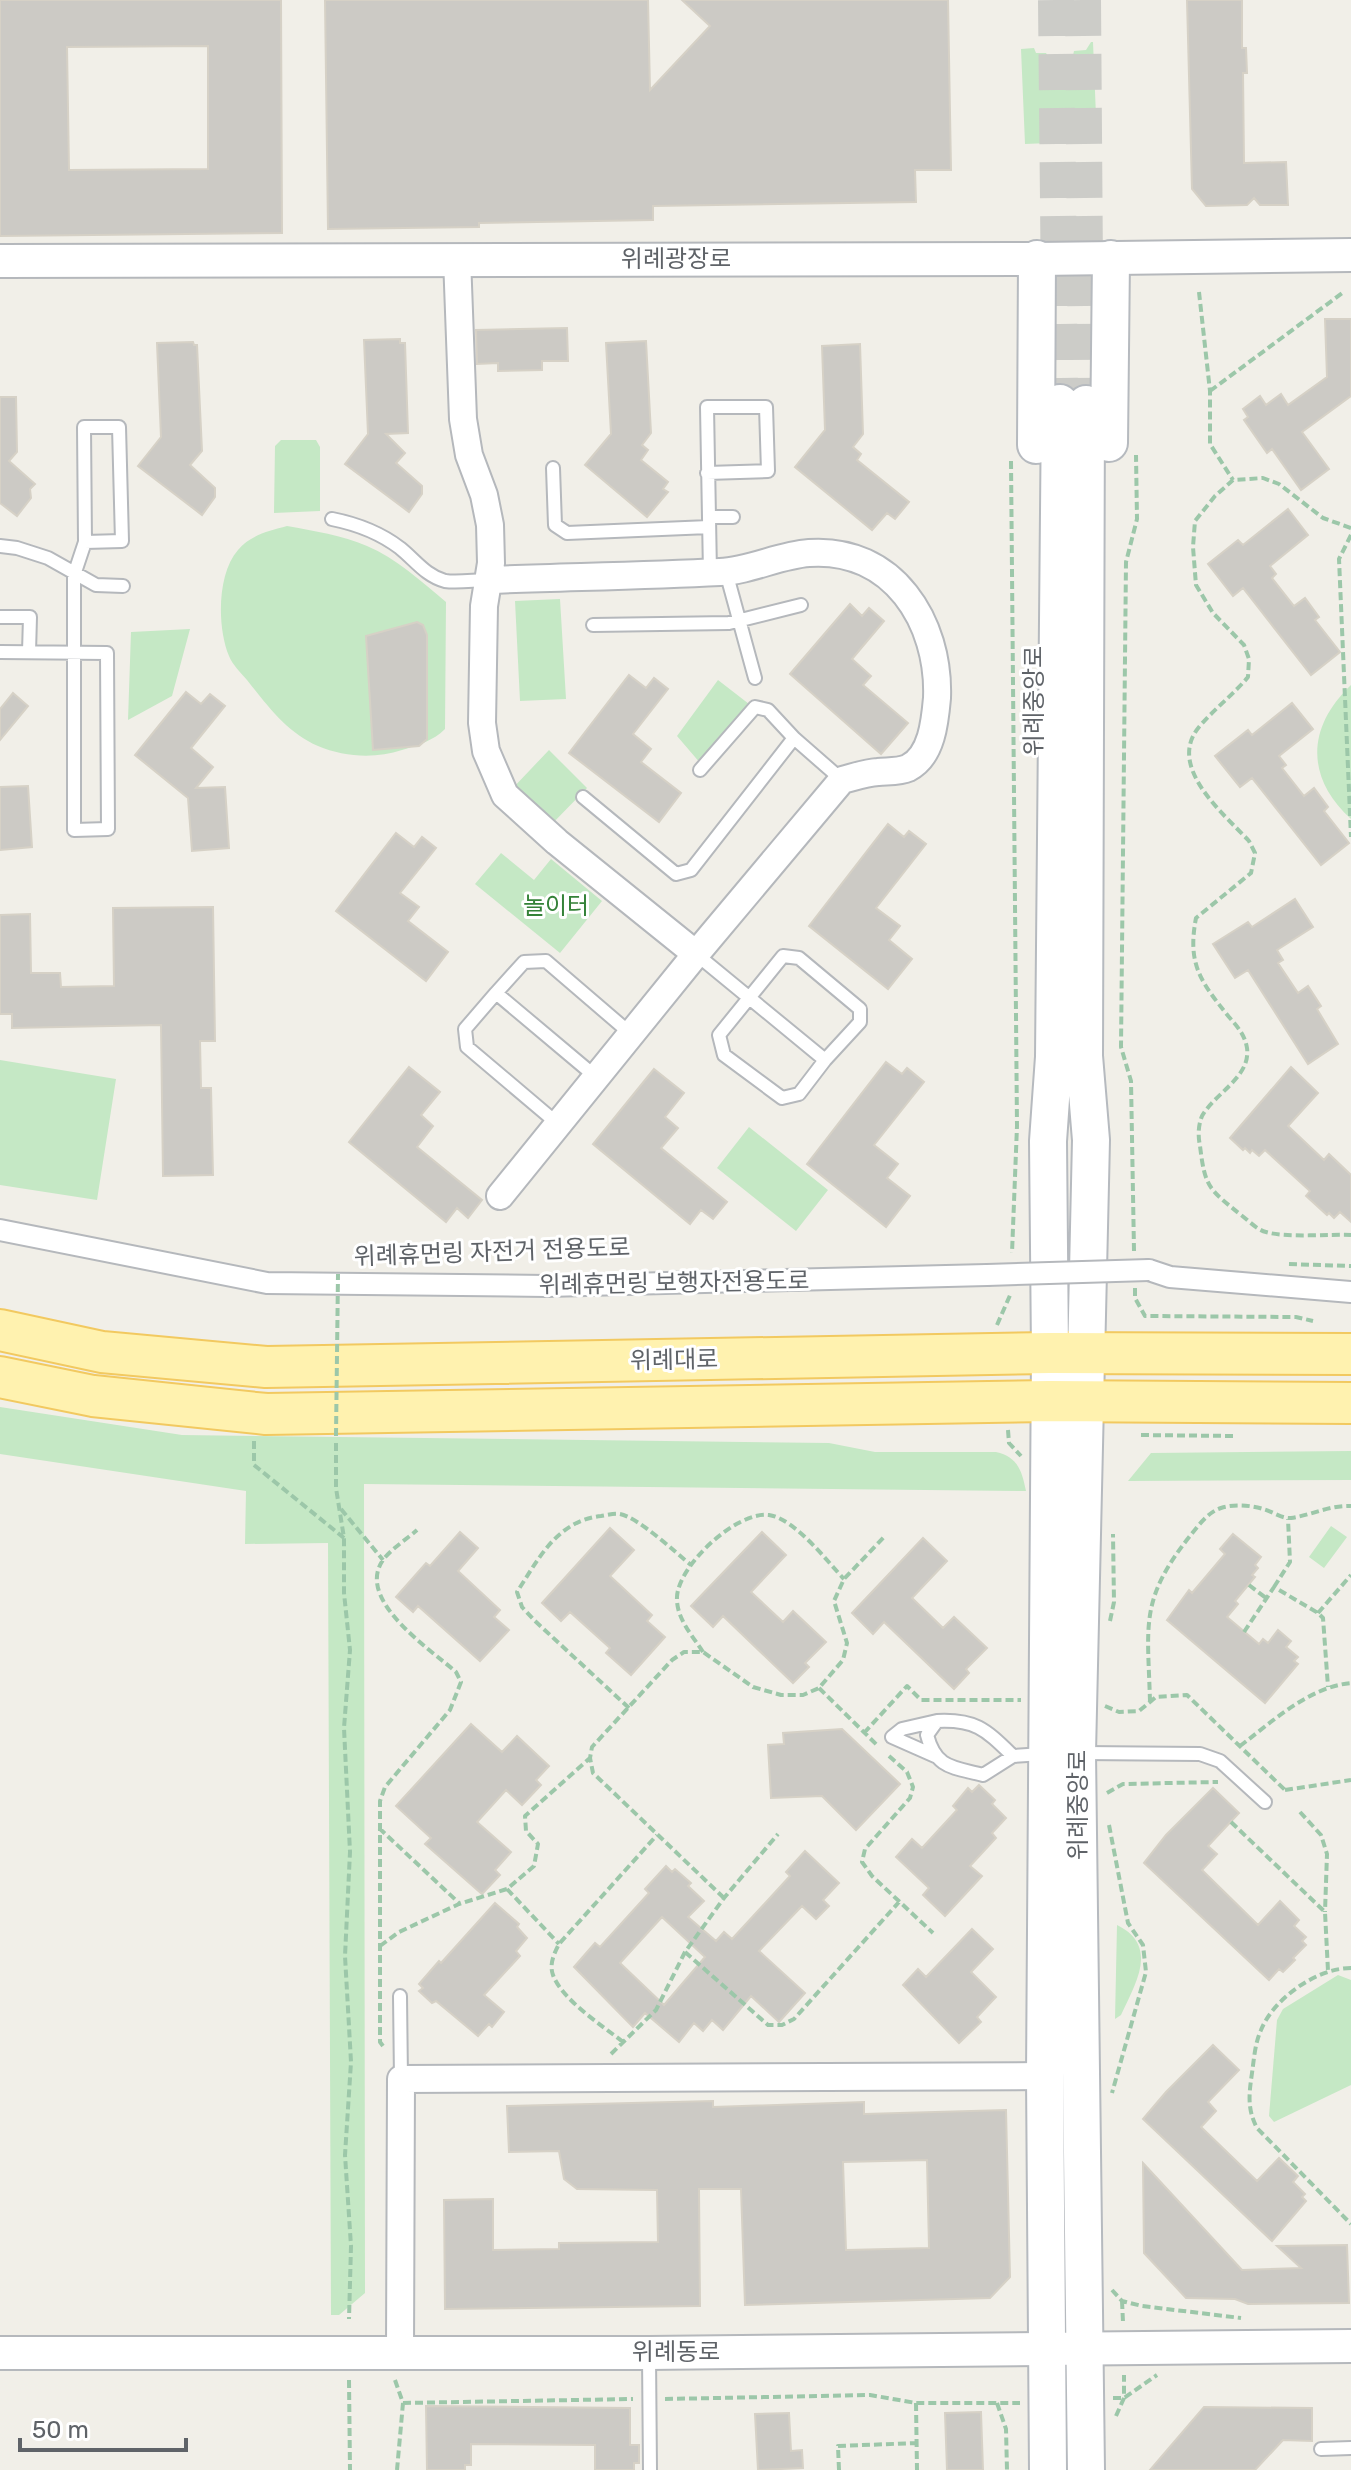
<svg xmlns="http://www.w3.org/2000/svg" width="1351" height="2470" viewBox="0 0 1351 2470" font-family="Rubik,'Noto Sans KR',sans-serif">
<rect width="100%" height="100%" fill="#f1efe8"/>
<path fill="#c5e8c5" d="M1091,42H1093L1097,141L1025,144L1021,49L1034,48L1036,53H1046L1050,60H1072L1074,51L1086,50Z
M281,440H316L320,447V511L274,513L275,446Z
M287,526C314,531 342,535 367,546C396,558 422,582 446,602L445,729C433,741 418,745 402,750C375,759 344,757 318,746C287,733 267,705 247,680C241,673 232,664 229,656C217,627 217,574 238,550C250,535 269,531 287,526Z
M560,599L566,699L520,701L515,601Z
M190,629L172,696L128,720L131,632Z
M718,680L749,704L701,764L677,736Z
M1351,685V819C1305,777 1307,727 1351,685Z
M549,750L587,788L549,827L511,790Z
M501,853L534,880L551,859L602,901L560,953L475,884Z
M0,1060L116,1079L97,1200L0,1185Z
M749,1127L828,1190L796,1231L717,1168Z
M0,1407L182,1435L829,1443L875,1452H996C1018,1457 1022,1471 1026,1491L364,1484L365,2293L339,2315H331L328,1543L245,1544L246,1491L0,1454Z
M1351,1451V1480L1128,1481L1151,1453Z
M1331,1526L1347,1537L1324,1568L1309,1557Z
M1117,1925C1160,1946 1135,1984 1121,2015L1115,2019Z
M1338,1975L1351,1980V2085L1274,2122L1269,2116L1277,2020L1283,2009Z"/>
<path fill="#cccac5" stroke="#d6d1c6" stroke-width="2" fill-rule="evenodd" d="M0,0H281L282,233L0,236ZM208,46V169L69,170L67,47Z
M325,0H648L650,90L710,26L682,0H948L951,170H915L916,202L653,206V220L479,223V227L328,229Z
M1187,0H1242V48H1246L1247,73H1243L1244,163L1286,162L1288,205H1260L1254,198L1247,205L1206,206L1192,189Z
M1325,319H1351V396L1302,432L1329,469L1301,490L1272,449L1267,453L1244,420L1248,417L1243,409L1260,396L1266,405L1281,394L1288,405L1327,377Z
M567,328L568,361H542V370L498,371V363L477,364L476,330Z
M400,339V343H405L408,433L386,434L405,453L396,463L422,486V494L409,512L345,464L368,434L364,340Z
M646,341L651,433L642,445L648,450L641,460L668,482L663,489L668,492L647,517L585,465L611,434L606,343Z
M193,342L194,345H197L202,451L190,465L215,488V497L202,515L138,466L161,437L157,343Z
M860,344L863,434L853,447L861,454L857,460L909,502L895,519L887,513L872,530L795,467L825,430L822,346Z
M0,397H16L17,452L9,461L35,484L30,489L31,498L17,516L0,503Z
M1288,509L1308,535L1270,566L1276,574L1272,578L1294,606L1305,598L1319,617L1315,620L1340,652L1311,675L1243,588L1233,596L1208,564L1238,540L1243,545Z
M850,604L862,616L869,608L884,621L852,659L871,676L863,685L908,723L881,754L790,674Z
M417,622L423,625L427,635V739L419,746L373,750L366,636Z
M629,675L646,688L654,678L668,689L633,734L651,749L641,762L681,793L659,822L569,753Z
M186,692L201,704L210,694L225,706L191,748L213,767L196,788L225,787L229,848L192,851L188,798L135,755Z
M13,693L28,706L0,740V709Z
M1292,703L1313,729L1279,756L1286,765L1282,768L1304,796L1314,788L1328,807L1324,811L1349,843L1321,865L1252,778L1240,787L1215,756L1248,730L1252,735Z
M28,786L32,847L0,850V787Z
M888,824L904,837L909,831L926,844L876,908L900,926L889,940L912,959L888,989L809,926Z
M396,833L414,847L422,837L436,848L400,893L419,907L408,921L448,952L426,981L336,911Z
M1295,899L1313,927L1277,950L1283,960L1278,963L1298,993L1308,986L1321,1006L1317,1009L1338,1044L1308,1064L1248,970L1235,978L1213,944L1248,922L1252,927Z
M213,907L215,1041H200L201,1088H211L213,1175L163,1176L161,1025L12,1028V1014H0V915L30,914L31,973H60L61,987L114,986L113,908Z
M886,1062L902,1074L907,1068L924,1082L874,1145L898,1164L887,1178L910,1196L886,1227L807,1164Z
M409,1067L440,1092L421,1115L433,1126L417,1147L482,1200L468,1218L457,1208L446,1222L349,1142Z
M1291,1067L1318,1093L1288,1126L1324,1160L1329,1154L1351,1175V1222L1340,1212L1334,1218L1329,1213L1327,1215L1306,1196L1310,1191L1265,1150L1259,1156L1252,1150L1250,1153L1245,1148L1243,1150L1230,1138Z
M654,1069L684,1093L665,1117L678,1128L661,1148L727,1202L713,1219L701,1210L690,1224L593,1144Z
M610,1528L634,1550L610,1576L652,1615L647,1621L665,1637L631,1675L606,1653L610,1648L570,1612L561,1621L542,1603Z
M460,1532L478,1548L458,1571L500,1610L494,1617L509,1630L480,1661L418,1606L413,1612L396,1597L426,1563L430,1566Z
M762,1532L786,1555L751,1592L783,1622L793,1611L826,1642L805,1663L809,1667L793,1683L723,1616L713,1627L691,1606Z
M1233,1534L1261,1557L1255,1565L1258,1568L1252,1575L1255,1577L1235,1601L1238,1604L1227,1617L1259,1644L1263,1639L1268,1643L1278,1630L1291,1641L1286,1647L1298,1657L1294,1661L1298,1664L1265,1703L1167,1620L1189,1590L1192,1593L1225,1554L1220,1549Z
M923,1538L947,1561L912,1598L943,1628L954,1617L987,1648L966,1669L969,1673L954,1689L884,1622L873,1634L852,1613Z
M471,1724L502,1752L517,1736L549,1766L536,1780L541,1785L522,1805L506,1790L477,1822L511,1852L495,1870L500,1875L482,1894L425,1844L431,1838L396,1806Z
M842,1729L900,1784L856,1830L822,1796L771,1798L768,1745L784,1744L783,1733Z
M979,1785L995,1800L992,1804L1006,1818L992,1833L996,1838L970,1866L982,1876L945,1916L923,1895L929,1888L896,1857L912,1839L922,1848L957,1810L953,1806L968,1788L972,1792Z
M1213,1788L1239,1813L1208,1846L1217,1854L1202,1870L1258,1925L1280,1901L1299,1920L1294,1926L1306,1937L1302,1941L1306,1945L1293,1958L1295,1960L1283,1972L1279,1969L1269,1980L1144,1863L1166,1835Z
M805,1851L839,1883L823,1900L829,1906L816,1919L802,1906L759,1951L805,1993L779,2022L751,1996L723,2030L712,2020L703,2031L694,2023L679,2042L645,2013L633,2027L574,1967L595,1943L600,1947L649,1893L645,1889L666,1866L672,1872L675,1869L691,1883L688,1886L704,1901L688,1917L716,1941L724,1932L732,1939L790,1876L786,1872ZM662,1917L705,1957L664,2005L620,1963Z
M495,1903L519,1924L517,1927L527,1938L516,1951L520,1956L484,1995L504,2012L492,2027L489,2024L478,2036L436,2001L432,2003L419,1991L423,1988L419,1984L439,1961L441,1963Z
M972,1929L993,1949L971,1972L996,1997L977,2017L981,2022L959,2043L903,1985L918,1969L926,1977Z
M1213,2045L1239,2070L1208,2102L1216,2111L1201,2127L1257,2181L1279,2158L1298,2176L1293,2182L1305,2194L1302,2197L1306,2201L1272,2241L1143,2119L1166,2092Z
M713,2101V2107L864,2102V2114L1006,2110L1010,2277L990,2298L745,2305L741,2189H699L700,2306L445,2309L444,2200L493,2199V2250L559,2249V2243L658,2242L657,2190L577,2189L564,2179L559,2151L509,2152L507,2106ZM927,2160L929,2248L846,2250L843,2162Z
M1143,2163L1242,2270L1301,2268L1277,2246L1347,2245L1349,2303L1248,2304L1235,2299L1186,2298L1144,2253Z
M426,2406L630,2408V2445H639V2463H634V2470H595V2445L471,2444V2465H465V2470H427Z
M1204,2407L1312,2408V2441L1283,2440L1255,2470H1150Z
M981,2412L983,2470H947L945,2413Z
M789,2413L791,2451L802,2450L803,2468L758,2470L755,2414Z"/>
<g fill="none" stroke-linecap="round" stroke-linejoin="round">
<path stroke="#ccccc8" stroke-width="36" stroke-dasharray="36 18" stroke-linecap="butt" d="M1056,0L1060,403
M1083,0L1086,404"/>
<defs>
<path id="service" d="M553,468L555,525L567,533L709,527
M707,473L768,471L766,407H707L710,573
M709,517H733
M332,519C357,524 379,532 400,548C415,560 426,576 445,581C458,583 475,580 489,580
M0,546L17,548L48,558L96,585L123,586
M726,572L755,678
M0,617H30L29,652
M593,625L729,623L801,605
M0,652L107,653L108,829L74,830V575L85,542L84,427H119L122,541L85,542
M700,770L755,707L768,710L794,738
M583,797L676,874L691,870L794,738L842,780
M696,954L825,1060L799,1094L782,1098L724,1055L719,1035L783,956L799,958L860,1009V1022L825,1060
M496,993L524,962L546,961L631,1034
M558,1124L467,1047L465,1029L496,993L596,1077
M892,1737L902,1729L937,1721
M892,1737L935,1756
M1082,1753L1200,1754L1220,1761L1265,1802
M1013,1756C986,1730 976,1719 937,1721L927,1735C936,1769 953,1767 983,1775L1013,1756L1043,1754
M400,1996L401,2079
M649,2356L650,2470
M1321,2449L1351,2448"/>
<path id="pedestrian" d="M0,1230L267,1283L547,1286L987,1275
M1149,1270L1170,1277L1351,1292"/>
<path id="minor" d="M457,258L463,419L469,455L484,495L490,525L491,563L484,606L482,723L486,751L505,795L557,842L696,954
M489,580C566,577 643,576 720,572C750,571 779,555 809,553C893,547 940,622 937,698C935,721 932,756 908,768C899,772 887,771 878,772C865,773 854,777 842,780L696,954L500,1196
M400,2352L401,2079L1045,2076"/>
<path id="tertiary" d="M0,261L1037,259L1351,255
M0,2353H649L1351,2346"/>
<path id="secondary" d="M1086,404L1084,1056L1091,1140L1077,1753L1086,2470
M1109,443L1111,259
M1036,445L1037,259
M1048,2470L1045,2076L1050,1353L1048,1141L1054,1057L1060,403"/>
<path id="primary" d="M0,1330L102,1352L266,1367L1050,1353L1351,1354
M0,1377L93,1396L266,1414L1049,1401L1351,1403"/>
</defs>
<use href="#service" stroke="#b5b8bc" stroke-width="16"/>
<use href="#pedestrian" stroke="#b5b8bc" stroke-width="24"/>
<use href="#minor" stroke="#b5b8bc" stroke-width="30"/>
<use href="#tertiary" stroke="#b5b8bc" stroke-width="36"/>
<use href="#secondary" stroke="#b6babf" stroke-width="40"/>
<use href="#primary" stroke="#f2c960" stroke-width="44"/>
<path stroke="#9cc7a9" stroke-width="4" stroke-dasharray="8 4" stroke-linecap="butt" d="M1199,292L1210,391V444L1233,480
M1210,391L1345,291
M1011,461L1017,1126L1012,1253
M1351,528L1323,518L1279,484L1263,478L1233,480L1215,496L1195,521L1193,547L1196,585L1213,613L1244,645L1249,659L1248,677C1233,695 1214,709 1199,727C1166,767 1224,814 1249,841L1255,853L1251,873L1196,918C1187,965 1201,982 1229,1017C1237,1026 1245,1035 1247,1048C1251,1077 1215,1093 1202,1116C1198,1126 1198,1136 1200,1146C1205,1188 1209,1189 1241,1215C1248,1220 1257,1230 1266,1232C1286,1238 1329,1234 1351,1235
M1351,535L1339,559L1351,837
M1134,1251L1131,1081L1121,1047L1126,562L1137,519L1136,455
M1289,1264L1351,1266
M1135,1288V1298L1145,1316L1296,1317L1313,1321
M997,1325L1011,1293
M1008,1430L1009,1443L1021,1456
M1141,1435L1235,1436
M254,1441V1465L344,1538
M336,1443V1488L344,1538V1593L350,1650L344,1728L350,1852L345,1956L351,2062L345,2155L351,2246L349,2319
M341,1509L383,1560
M1249,1585L1266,1598
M1274,1587L1290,1562L1288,1519
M1318,1613L1351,1575
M1110,1621L1114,1602L1113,1534
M1244,1632L1274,1587L1318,1613L1323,1618L1328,1687
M703,1652C692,1635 676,1618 677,1597C678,1566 736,1511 769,1515C795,1519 826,1560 844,1579
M819,1688L877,1745
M1150,1702C1148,1625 1139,1600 1190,1536C1198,1526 1208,1512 1221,1508C1234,1504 1250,1505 1263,1509C1272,1511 1282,1519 1291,1518C1312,1515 1330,1505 1351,1506
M1105,1706L1119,1712L1139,1711L1156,1697L1187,1695L1285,1790
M629,1708L535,1621L522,1607L517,1592C539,1558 557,1521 601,1516C607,1515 615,1513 620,1514C639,1518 675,1552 691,1565
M864,1733L907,1686L921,1700H1021
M1240,1746C1273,1721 1309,1687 1351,1683
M889,1756L907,1772L913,1787L910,1798L865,1849L862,1862L872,1876L933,1933
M1285,1790L1351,1780
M1107,1793L1123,1784L1218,1782
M1300,1812L1321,1835L1327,1854L1325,1912
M1231,1822L1325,1912L1328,1971
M1109,1825L1128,1923L1143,1945L1146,1972L1112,2093
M379,1828L459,1903
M507,1889L559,1944
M724,1898L593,1773L590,1758L592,1747L672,1660L684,1652H703L753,1687L781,1695H803L819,1688L843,1660L847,1643L834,1601L844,1579L885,1536
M380,1946L399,1932L459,1904L507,1889L534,1866L538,1844L526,1831L525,1816L590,1758
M685,1952L768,2025H782L794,2019L899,1902
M1351,1968C1317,1968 1274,1998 1261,2030C1255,2043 1254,2059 1252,2073C1249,2094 1247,2109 1257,2128L1351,2224
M623,2042C603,2026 562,2000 553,1975C549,1964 554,1954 559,1944L657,1835
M383,2046L380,2042V1801L385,1787L450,1710L461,1682L456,1672C430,1649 355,1600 383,1560C391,1549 407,1539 417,1530
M611,2054L656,2010L685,1952L724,1898L778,1834
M1112,2290L1122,2301L1142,2306L1241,2318
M1122,2301L1123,2322
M349,2380L350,2470
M395,2380L403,2403L397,2470
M1113,2398H1124L1157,2375
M665,2399L870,2395L916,2403H1020
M403,2403L633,2399
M916,2403L917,2470
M997,2403L1006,2429L1007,2470
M1116,2416L1124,2398V2375
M839,2470L838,2446L917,2443"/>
<use href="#service" stroke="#fff" stroke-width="12"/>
<use href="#pedestrian" stroke="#fff" stroke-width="20"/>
<use href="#minor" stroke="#fff" stroke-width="26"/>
<use href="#tertiary" stroke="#fff" stroke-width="32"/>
<use href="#secondary" stroke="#fff" stroke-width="36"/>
<use href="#primary" stroke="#fff2af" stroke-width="40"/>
<defs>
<path id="pedestrian-bridge" d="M987,1275L1149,1270"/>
</defs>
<use href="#pedestrian-bridge" stroke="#b5b8bc" stroke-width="24" stroke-linecap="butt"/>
<path stroke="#9cc7a9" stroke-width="4" stroke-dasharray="8 4" stroke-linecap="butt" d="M336,1436L338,1274"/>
<use href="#pedestrian-bridge" stroke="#fff" stroke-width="20"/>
</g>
<g text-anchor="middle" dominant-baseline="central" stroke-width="6" stroke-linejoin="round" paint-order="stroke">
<g font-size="24" fill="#5f6368" stroke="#fff">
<text x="676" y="259">위례광장로</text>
<text transform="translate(1034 701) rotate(-90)">위례중앙로</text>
<text transform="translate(492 1252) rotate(-2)">위례휴먼링 자전거 전용도로</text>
<text transform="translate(674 1283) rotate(-1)">위례휴먼링 보행자전용도로</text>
<text transform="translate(674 1360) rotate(-1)">위례대로</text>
<text transform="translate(1078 1805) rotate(-90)">위례중앙로</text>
<text x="676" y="2352">위례동로</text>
</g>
<g font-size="24" fill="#348238" stroke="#fff">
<text x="556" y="906">놀이터</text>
</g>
</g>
<path d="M20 2438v12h166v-12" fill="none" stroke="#5f6368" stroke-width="4"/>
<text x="32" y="2438" font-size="24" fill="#5f6368" stroke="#ffffff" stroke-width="6" paint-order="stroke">50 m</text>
</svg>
